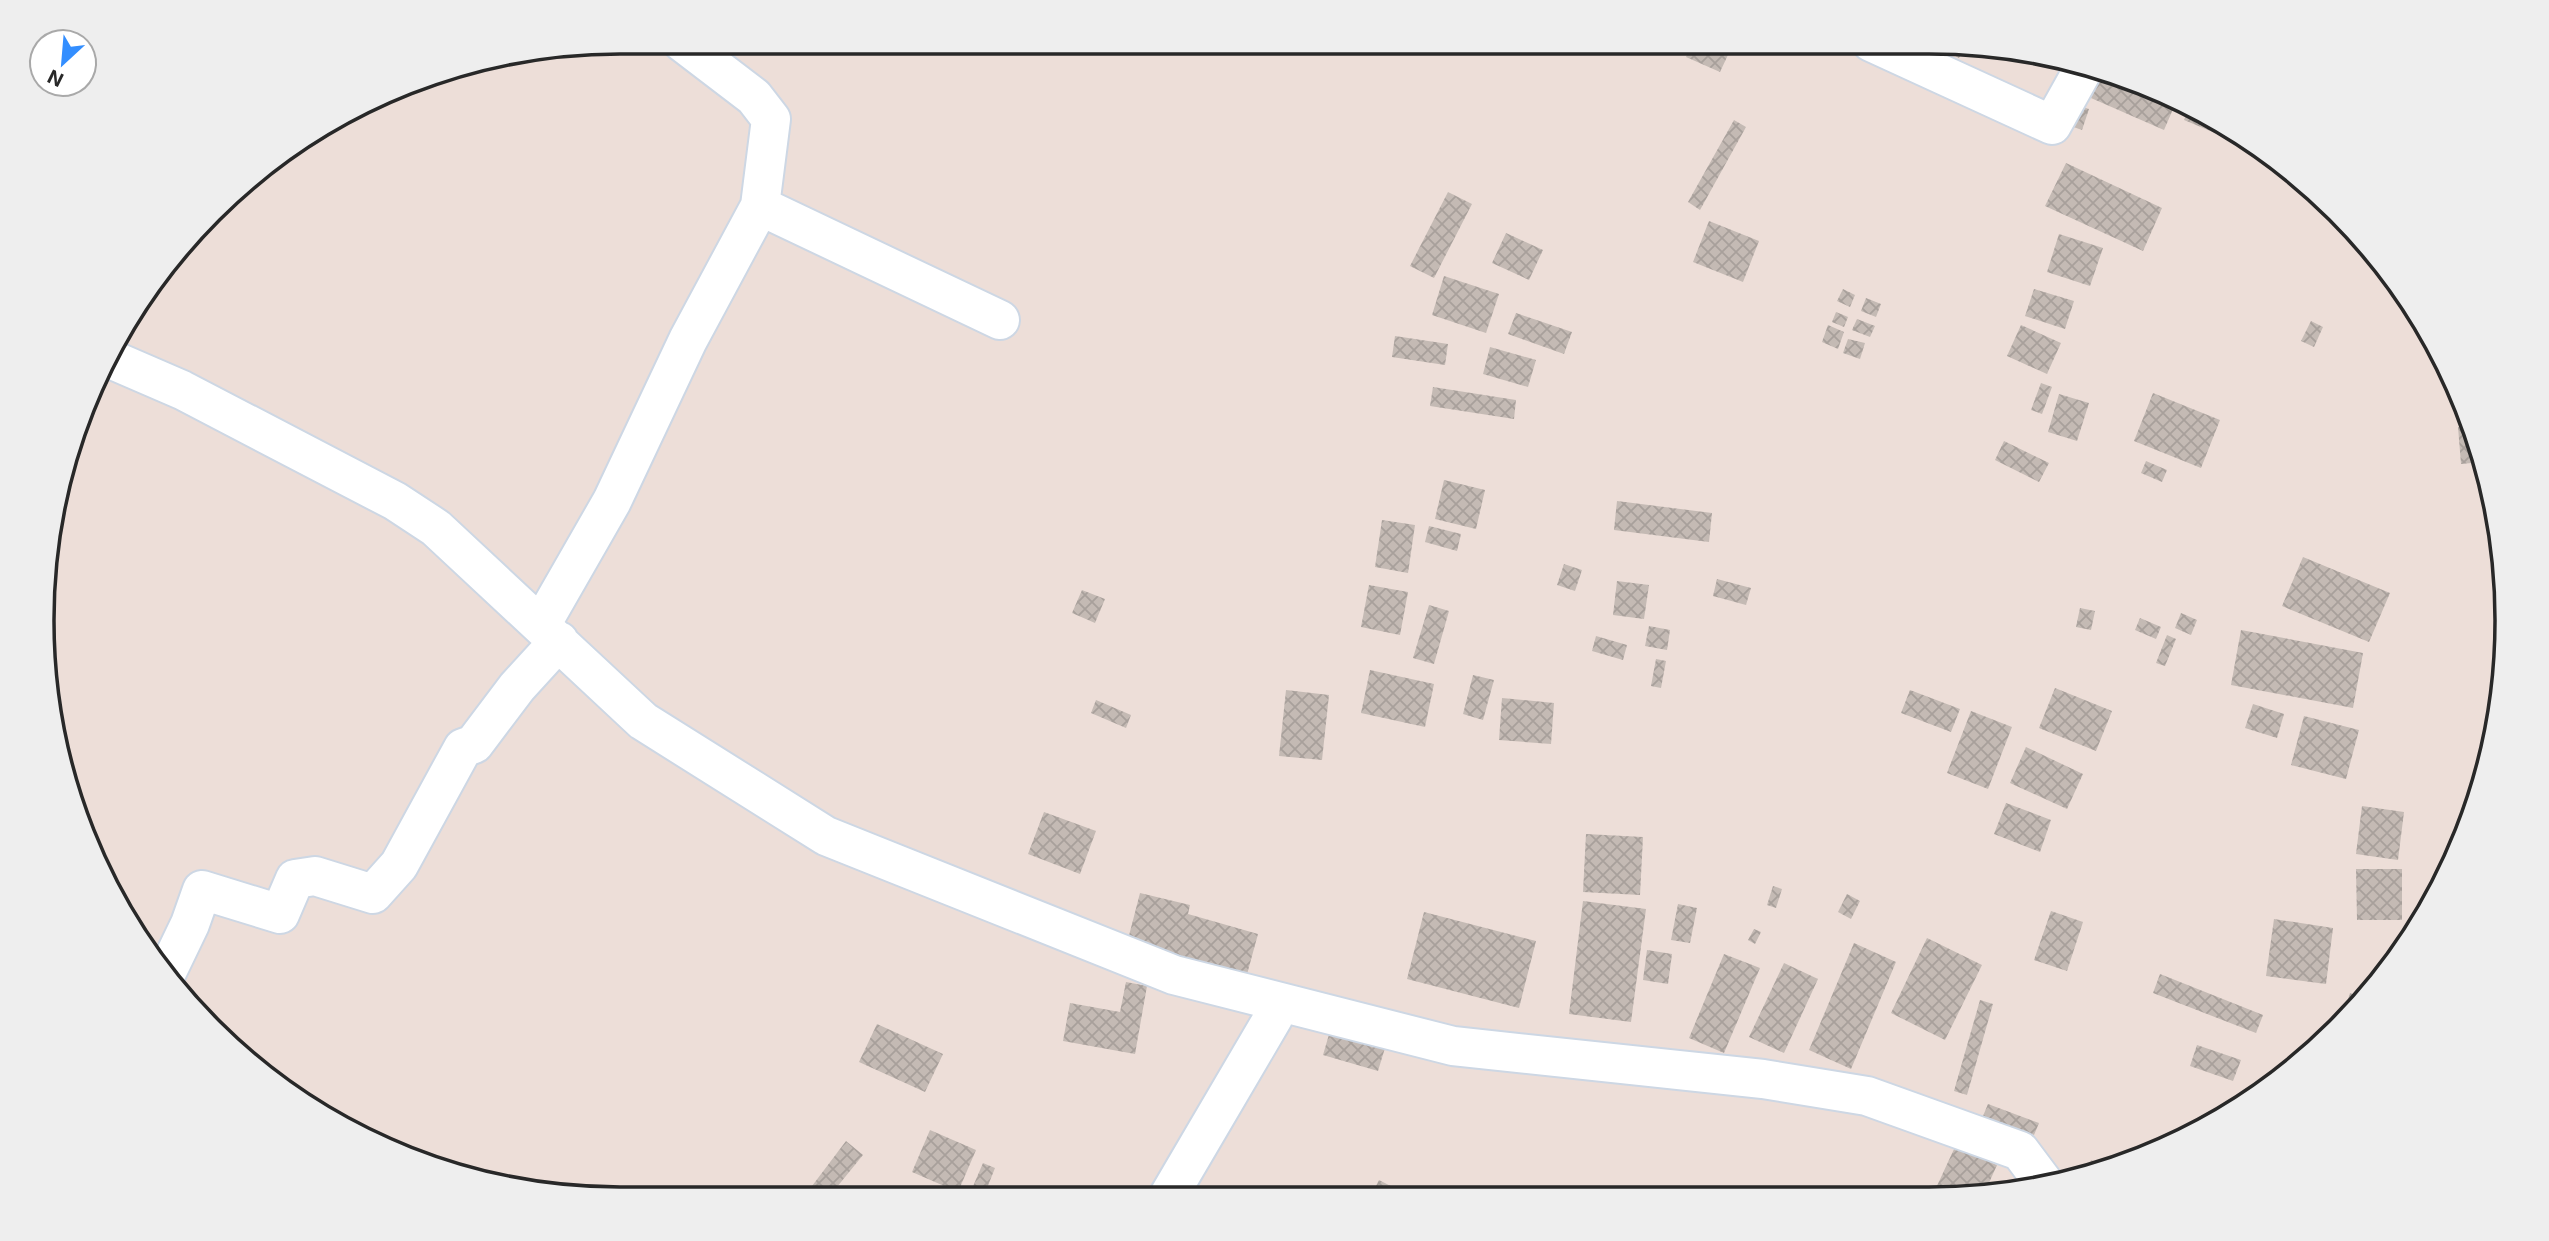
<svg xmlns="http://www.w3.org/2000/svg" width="2549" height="1241" viewBox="0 0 2549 1241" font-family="Inter,sans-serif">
<defs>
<pattern id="building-cross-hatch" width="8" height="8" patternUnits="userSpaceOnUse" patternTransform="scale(1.75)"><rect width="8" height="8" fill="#c4bab4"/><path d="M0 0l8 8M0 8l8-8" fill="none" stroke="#a8a09b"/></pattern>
</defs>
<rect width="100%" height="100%" fill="#edded8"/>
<path fill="url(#building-cross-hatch)" d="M1693,42H1734L1720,72L1686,57Z
M1929,42L1965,46L1959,58Z
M2103,72L2150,86L2177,100L2164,130L2091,98Z
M2071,103L2089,109L2082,130L2065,124Z
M2189,107L2231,129L2227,138L2184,120Z
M1734,120L1746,127L1700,210L1688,202Z
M2066,163L2162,208L2143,251L2045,206Z
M1448,192L1472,204L1434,278L1410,266Z
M1709,221L1759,241L1743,282L1693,262Z
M1506,233L1543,250L1529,280L1492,263Z
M2059,234L2103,248L2090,286L2047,272Z
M1444,276L1499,294L1486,333L1432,315Z
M1843,289L1855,295L1850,307L1837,301Z
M2034,289L2074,301L2065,329L2025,316Z
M1866,298L1881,304L1876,317L1861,311Z
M1836,312L1848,317L1844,327L1832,322Z
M1516,313L1572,332L1564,354L1508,334Z
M1857,319L1875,326L1870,337L1852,330Z
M2311,321L2323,327L2314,347L2301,341Z
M1828,325L1844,332L1838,349L1822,342Z
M2021,325L2061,343L2047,374L2007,356Z
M1395,336L1448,344L1445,365L1392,357Z
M1848,339L1865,343L1860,359L1843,353Z
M1490,347L1536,360L1528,387L1483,374Z
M2041,383L2052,387L2042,414L2031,410Z
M1433,387L1516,400L1514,419L1430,406Z
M2153,393L2220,420L2201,468L2134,441Z
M2059,394L2089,403L2077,441L2048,432Z
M2471,426L2482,462L2461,464L2458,427Z
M2004,441L2049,463L2039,482L1995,460Z
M2146,461L2167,470L2162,482L2141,473Z
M1444,480L1485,490L1476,529L1435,519Z
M1617,501L1712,513L1709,542L1614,530Z
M1382,520L1415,525L1408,573L1375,567Z
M1429,526L1461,534L1457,551L1425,542Z
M2303,557L2390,593L2369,642L2282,606Z
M1564,564L1582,570L1575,591L1557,585Z
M1717,579L1751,588L1746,605L1713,596Z
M1617,581L1649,585L1644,619L1613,615Z
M1369,585L1408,592L1400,635L1361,627Z
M1082,590L1105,599L1095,623L1072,613Z
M1429,605L1449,611L1434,664L1413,658Z
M2080,608L2095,611L2091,630L2076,627Z
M2181,613L2197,620L2191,635L2175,628Z
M2140,618L2161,627L2156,639L2135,630Z
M1649,626L1670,630L1667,650L1645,646Z
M2241,630L2363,653L2353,708L2231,685Z
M2167,635L2176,639L2165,666L2156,663Z
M1596,636L1627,645L1623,660L1592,651Z
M1656,659L1666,661L1661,688L1651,686Z
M1370,670L1434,684L1425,727L1361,713Z
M1473,675L1494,680L1483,720L1463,714Z
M2055,688L2112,711L2096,751L2039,728Z
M1286,690L1329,695L1322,760L1279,756Z
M1910,690L1960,709L1951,732L1901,713Z
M1502,698L1554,703L1551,744L1499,740Z
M1096,700L1131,715L1126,728L1091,713Z
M2253,704L2284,714L2277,738L2245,728Z
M1971,711L2012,727L1988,789L1947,773Z
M2304,716L2359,730L2346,779L2291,765Z
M2026,747L2083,774L2067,809L2010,783Z
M2006,803L2051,820L2040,852L1994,834Z
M2362,806L2404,812L2398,860L2356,854Z
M1044,812L1096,831L1080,874L1028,854Z
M1586,834L1643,837L1640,895L1583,892Z
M2356,869H2402V920H2357Z
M1773,886L1782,889L1776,908L1767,905Z
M1140,893L1190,905L1188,914L1258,934L1246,978L1125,951Z
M1847,894L1860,901L1851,919L1838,912Z
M1583,901L1646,909L1631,1022L1569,1014Z
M1678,904L1697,908L1690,943L1671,940Z
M2051,911L2083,922L2067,971L2034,960Z
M1424,912L1536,941L1519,1008L1407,979Z
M2274,919L2333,928L2326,984L2266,976Z
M1754,929L1761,932L1755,944L1748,940Z
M1927,938L1982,965L1945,1040L1891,1013Z
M1854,943L1896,962L1851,1069L1809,1050Z
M1647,950L1672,954L1668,984L1643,980Z
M1724,954L1760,968L1724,1053L1689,1038Z
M1784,963L1818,979L1784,1053L1749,1037Z
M2160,974L2263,1015L2256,1033L2153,993Z
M1126,982L1147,986L1135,1054L1063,1041L1070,1003L1120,1012Z
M2350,993L2362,998L2342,1019Z
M1980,1000L1993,1004L1967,1095L1954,1091Z
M877,1024L943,1054L925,1092L859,1062Z
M1330,1031L1385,1048L1378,1071L1323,1055Z
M2197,1045L2241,1060L2233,1081L2190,1066Z
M1988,1104L2039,1123L2034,1135L1983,1116Z
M930,1130L976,1150L958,1192L912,1172Z
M846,1141L863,1155L828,1198L812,1186Z
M1955,1147L1997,1165L1984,1194H1950L1936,1188Z
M2091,1160L2108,1166L2087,1172Z
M983,1163L995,1168L983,1198H968Z
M1379,1180L1410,1196H1371Z"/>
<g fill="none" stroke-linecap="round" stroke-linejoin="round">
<defs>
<path id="minor" d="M1871,42L2052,125L2085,66
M760,206L1000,320
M108,358L182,390L395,501L436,528L643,721L826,836L1174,975L1453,1046L1763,1079L1867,1096L2020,1151L2044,1183
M541,625L612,501L688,340L760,206L771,119L754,97L682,42
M165,976L190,924L202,890L280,914L295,879L315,876L373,894L399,865L463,748L474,744L517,687L559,641
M1168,1197L1273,1018L1279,1002"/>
</defs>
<use href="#minor" stroke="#cdd7e4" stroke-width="42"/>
<use href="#minor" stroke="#fff" stroke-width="38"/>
</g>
<path d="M0 0H2549V1241H0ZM620 54H1929A566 566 0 0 1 2495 620V621A566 566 0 0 1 1929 1187H620A566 566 0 0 1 54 621V620A566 566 0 0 1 620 54Z" fill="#eee" fill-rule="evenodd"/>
<path fill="none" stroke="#282828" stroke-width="3.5" d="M620 54H1929A566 566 0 0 1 2495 620V621A566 566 0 0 1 1929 1187H620A566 566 0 0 1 54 621V620A566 566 0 0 1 620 54Z"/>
<g transform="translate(63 63) rotate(206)"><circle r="33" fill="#ffffff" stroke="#a9a9a9" stroke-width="2"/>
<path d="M0-5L12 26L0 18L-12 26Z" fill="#338eff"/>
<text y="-10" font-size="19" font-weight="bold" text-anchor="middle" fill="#282828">N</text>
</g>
</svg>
